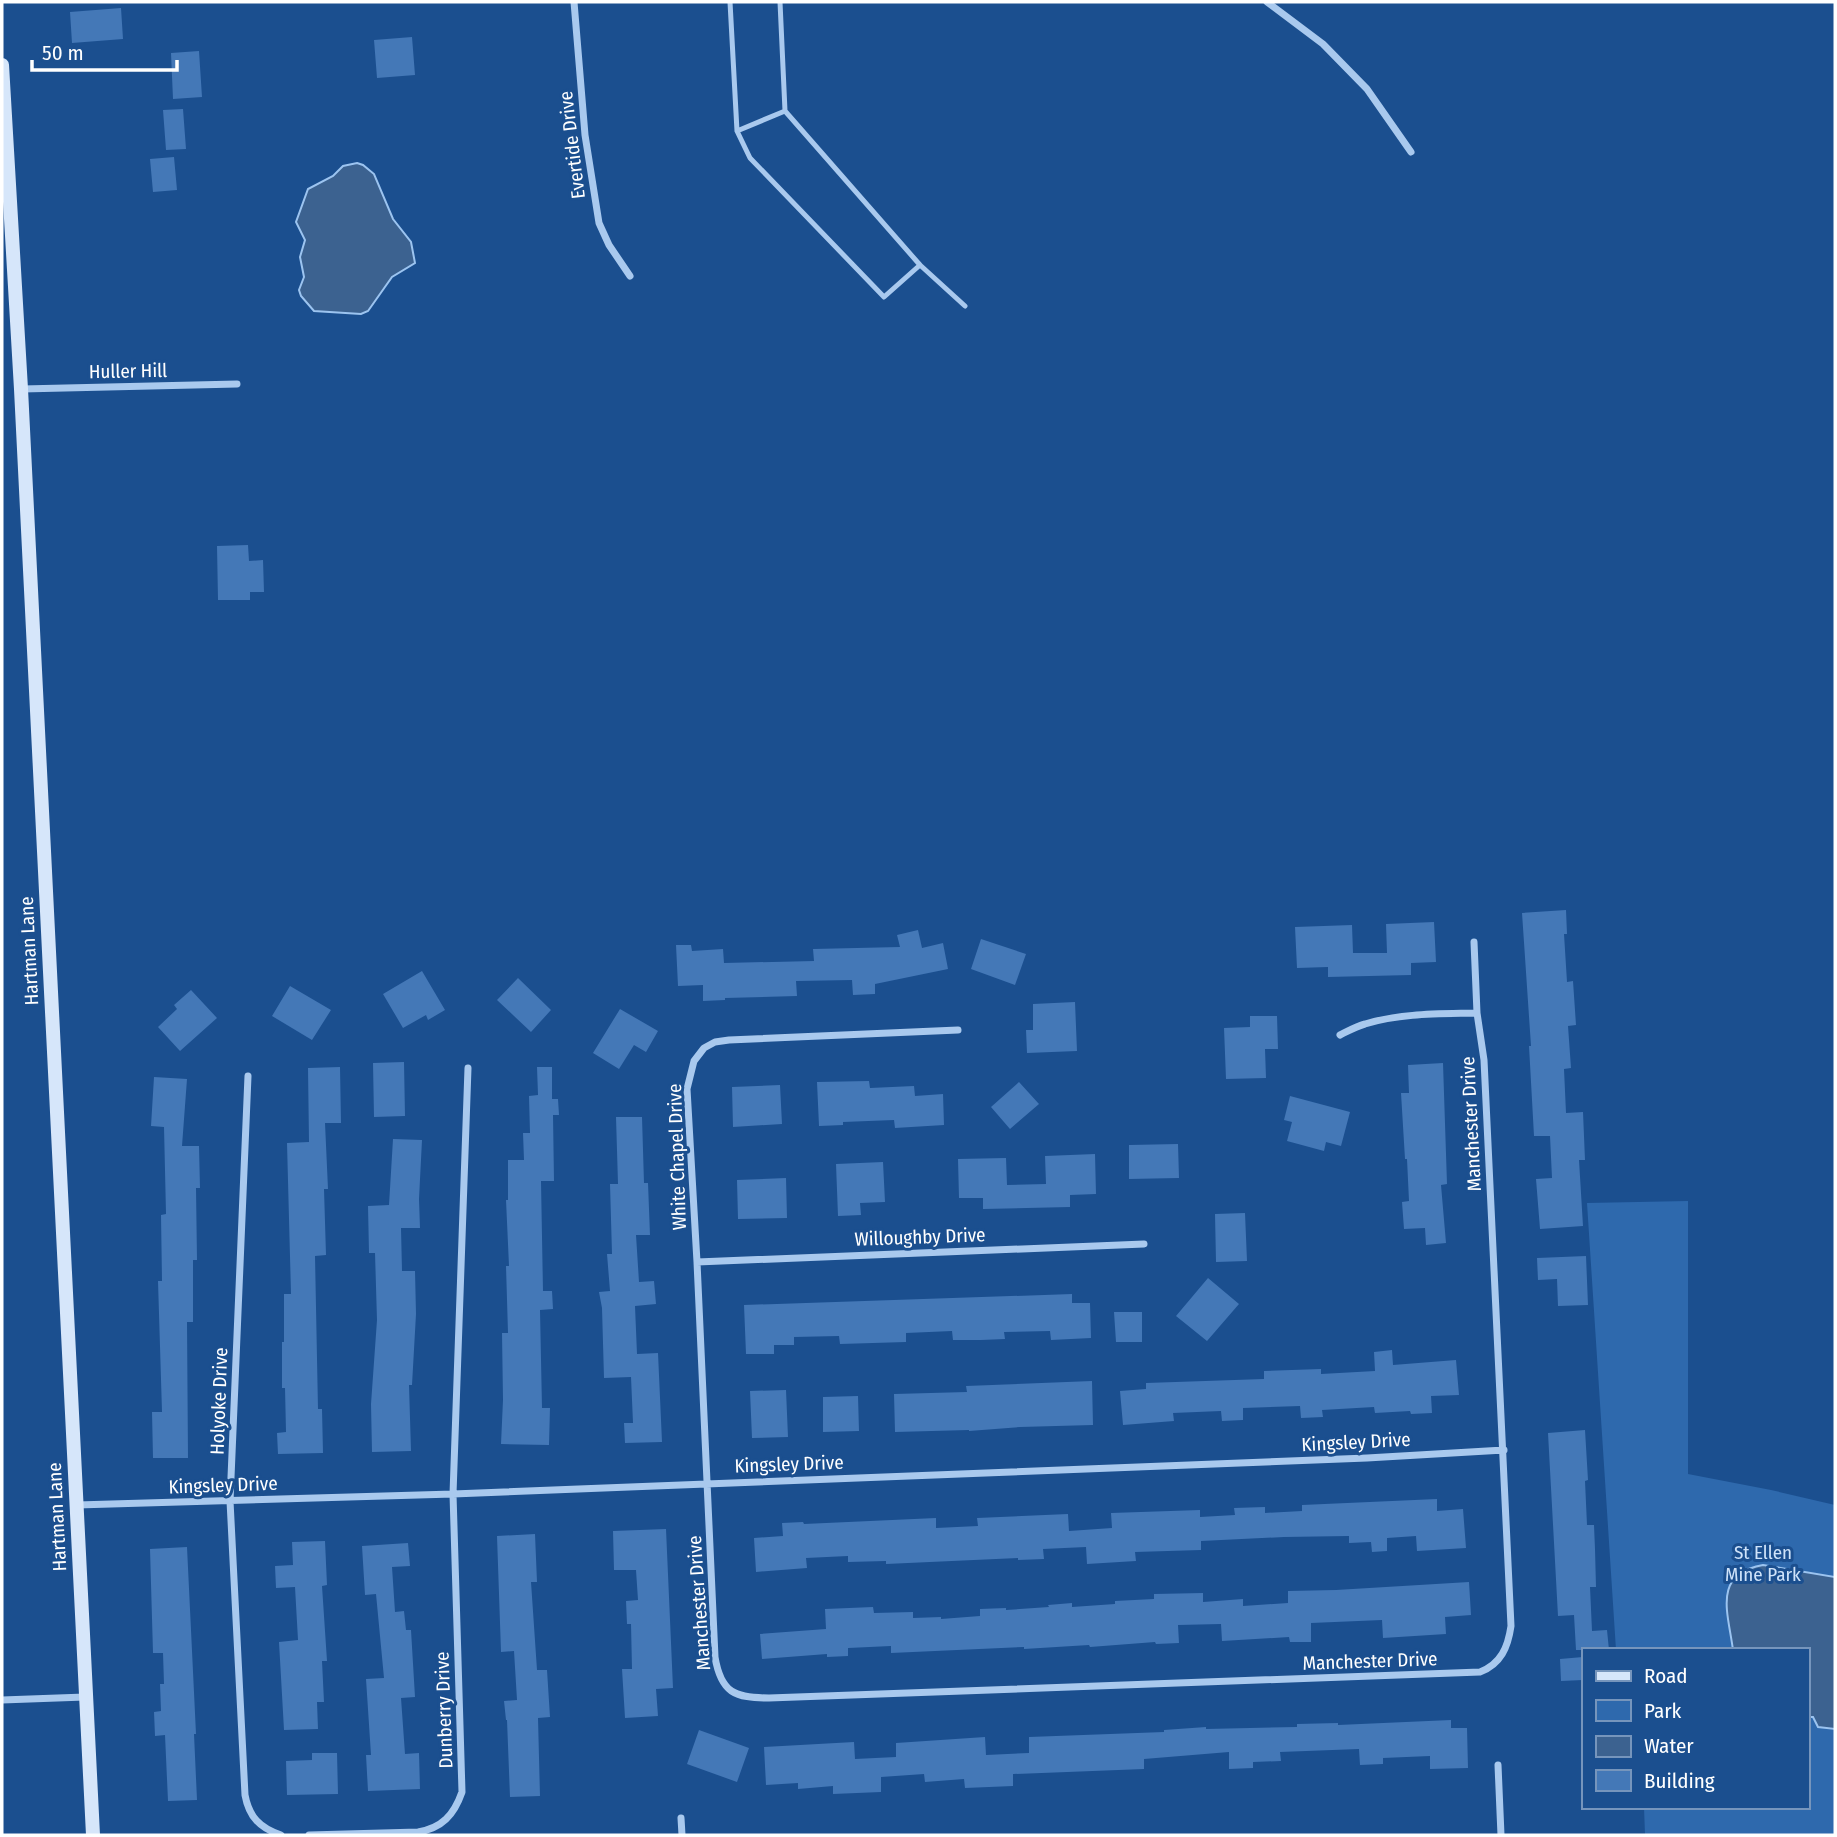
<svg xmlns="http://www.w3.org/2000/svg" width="1837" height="1837" viewBox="0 0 1837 1837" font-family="'Fira Sans Condensed',sans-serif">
<rect width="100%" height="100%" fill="#1b4f8f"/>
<path fill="#2e69ad" d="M1688,1201V1474L1771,1490L1835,1505V1835H1645L1644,1807H1807V1650H1616L1587,1203Z"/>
<path fill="#3c6290" stroke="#9cc4f0" stroke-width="2" d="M357,163L363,165L374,174L393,219L411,242L415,263L392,277L368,311L361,314L314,311L301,296L299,290L304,277L300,257L305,240L296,222L308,189L333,176L343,166Z
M1763,1565L1835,1577V1729L1818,1727L1813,1717H1807V1650H1733C1728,1612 1712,1574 1763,1565Z"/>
<path fill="#4478b7" d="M121,8L123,39L72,43L70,12Z
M412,37L415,75L377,78L374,40Z
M199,51L202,97L173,99L171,53Z
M183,109L186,149L166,150L163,110Z
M174,157L177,190L153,192L150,159Z
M248,545L249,561L263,560L264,592H250V600H218L217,546Z
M1566,910L1567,934H1564L1567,982L1573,981L1576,1025L1568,1026L1571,1068L1564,1069L1566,1113L1583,1112L1585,1160H1579L1583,1226L1540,1229L1536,1179L1552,1178L1550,1136H1534L1529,1046H1531L1522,913Z
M1434,922L1436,962L1411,963V975L1328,977V967L1297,968L1295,927L1352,925L1353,953H1387L1386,924Z
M918,930L922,948L943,943L948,969L875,984V994L853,995L852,980L796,981L797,996L725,998V1000L703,1001V985L678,986L676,945H691L692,951L723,949L724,963L814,961L813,949L900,947L897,935Z
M981,939L1026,954L1015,985L971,969Z
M422,971L445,1010L428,1020L426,1015L403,1028L383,994Z
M518,978L551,1010L531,1032L497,1000Z
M290,986L331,1010L312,1040L272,1016Z
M191,990L217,1018L180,1051L158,1027L177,1009L174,1005Z
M1075,1002L1077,1051L1027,1053L1026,1030H1033V1004Z
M620,1009L658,1031L646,1052L634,1045L619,1069L593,1053Z
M1250,1016H1277L1278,1049H1265L1266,1078L1226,1079L1224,1028L1250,1027Z
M404,1062L405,1116L374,1117L373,1063Z
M1443,1063L1447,1184L1441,1185L1446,1243L1426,1245L1425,1228L1404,1229L1402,1202L1409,1201L1407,1159H1405L1401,1093H1409L1408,1065Z
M340,1067L341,1123H325L328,1189H324L326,1255L315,1256L318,1409H322L323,1453L278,1454L277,1433L286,1432L285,1388H282V1342H284V1294H291L287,1143L309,1142L308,1068Z
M537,1067H552V1099H558L559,1115H553L554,1181H541L543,1291H552L553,1309L540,1310L542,1408H550L549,1445L501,1444L503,1400L502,1333H508L506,1266H509L506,1200H508V1160H524L523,1133H530L529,1096L538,1095Z
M154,1077L187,1079L182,1146H199L200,1188H196L197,1260H193V1322H187L188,1458H153L152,1412H162L158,1281H162L161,1215L166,1214L164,1127L151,1126Z
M869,1081L870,1088L914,1086L915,1096L943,1094L944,1125L895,1128L894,1120L843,1122V1125L819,1126L817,1082Z
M1019,1082L1039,1104L1010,1129L991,1107Z
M780,1085L782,1124L733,1127L732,1087Z
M1290,1096L1350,1112L1341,1146L1326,1142L1324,1151L1287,1141L1292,1122L1284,1120Z
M616,1117H642L644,1183H648L650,1235H636L639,1282L654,1281L656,1304L635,1306L637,1354L658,1353L662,1442L625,1443L624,1423H633L631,1377L604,1378L602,1308L599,1292L610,1291L607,1254H612L610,1184H618Z
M393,1139L422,1140L419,1199L420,1228H401L402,1271H415L416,1314L412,1385H409L411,1451L372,1452L371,1404L377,1320L375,1253H369L368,1206L389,1205Z
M1178,1144L1179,1178L1129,1179V1145Z
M1095,1154L1096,1194L1070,1195V1207L983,1209V1198H959L958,1159L1006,1158L1007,1185L1046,1184L1045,1156Z
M883,1162L885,1202L860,1203L861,1215L838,1216L836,1164Z
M786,1178L787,1218L738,1219L737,1180Z
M1245,1213L1247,1261L1216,1262L1215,1214Z
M1586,1256L1588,1305L1558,1306L1557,1279L1538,1280L1537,1258Z
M1208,1278L1239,1304L1207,1341L1176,1316Z
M1072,1294V1303H1090L1091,1338L1051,1340L1050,1331L1004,1332L1005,1339L981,1340H953L952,1331L906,1333V1342L840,1344L839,1336L794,1337V1345H774V1354H746L744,1305Z
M1114,1312H1142V1342H1116Z
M1392,1350L1393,1365L1456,1360L1459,1395L1431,1396L1432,1413L1411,1414L1410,1411L1375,1413L1374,1407L1322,1410L1323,1417L1301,1418L1300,1406L1243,1408V1420L1222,1421L1221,1411L1173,1413L1174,1421L1123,1425L1120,1391L1146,1389V1383L1264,1379V1371L1321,1369V1374L1375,1371L1374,1352Z
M1092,1381L1093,1425L1020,1427L969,1431V1430L895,1432L894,1394L967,1392L966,1386Z
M786,1390L788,1437L752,1438L750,1391Z
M858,1396L859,1431L823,1432V1397Z
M1585,1430L1588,1480L1585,1481L1587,1525H1594L1595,1549L1596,1587H1590L1592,1631L1607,1630L1609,1650H1576L1574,1615L1558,1616L1548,1433Z
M1437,1499V1511L1463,1509L1466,1548L1417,1551L1416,1536L1387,1538V1551L1372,1552L1371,1542L1349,1543V1536L1284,1537L1201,1541V1550L1135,1552L1136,1561L1087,1564L1086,1547L1043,1549L1044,1559L1018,1560V1558L886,1564V1561L848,1562V1556L806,1558L807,1568L756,1572L754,1538L783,1536L782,1523L803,1522L804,1524L936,1518V1528L978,1526L977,1518L1068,1514L1069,1531L1112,1528L1111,1513L1200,1510V1517L1235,1515L1234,1508L1265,1507V1513L1302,1511V1505Z
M666,1529L673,1688L656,1689L658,1716L625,1718L622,1669H632L631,1624H627L626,1601L638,1600L636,1570H614L613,1531Z
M535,1534L537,1582H531L537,1670H547L550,1717L538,1718L540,1796L510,1797L507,1720H506L504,1701L517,1700L514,1651L501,1652L497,1536Z
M325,1541L327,1585L322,1586L327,1661H322L324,1702H317L318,1729L284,1730L279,1642L298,1640L295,1587L276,1588L275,1566L293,1565L292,1542Z
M408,1543L410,1566L392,1567L395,1612L404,1611L406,1630H411L415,1697L401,1698L405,1754L419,1753L420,1789L368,1791L366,1755H371L366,1679L384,1678L376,1594L365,1595L362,1546Z
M187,1547L196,1734H194L197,1800L168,1801L165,1735L155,1736L154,1712L161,1711L160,1684H164L163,1653H153L150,1549Z
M1469,1582L1471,1615L1445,1617L1446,1634L1383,1638L1382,1620L1311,1623V1642H1290L1289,1637L1222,1641L1221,1624L1178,1625L1179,1643L1156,1644L1155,1642L1090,1647L1089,1645L1024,1649V1647L891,1653V1646L848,1648V1656L827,1657V1654L762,1659L760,1634L826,1629L825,1609L873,1607L874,1613L913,1612V1618L941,1617V1619L980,1616V1609L1006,1608V1610L1049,1607L1048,1605L1072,1603V1607L1115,1604V1601L1154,1599V1594L1203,1593V1602L1243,1599V1606L1288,1603V1591L1336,1590Z
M1583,1657V1680L1561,1681L1560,1659Z
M1451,1720V1728H1467L1468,1768L1430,1769V1756L1383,1758V1764L1360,1765L1359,1749L1280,1752L1281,1761L1253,1762V1768L1229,1769V1752L1144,1759V1769L1013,1774V1786L965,1788L964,1779L925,1782L924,1774L881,1777V1792L833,1794V1786L798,1789V1783L766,1785L764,1747L854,1742L855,1759L896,1757V1743L985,1737L986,1755L1029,1753V1737L1164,1732V1730L1206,1727V1729L1297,1727V1724L1338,1723V1725Z
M699,1730L749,1748L737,1782L687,1764Z
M312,1753H337L338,1794L287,1795L286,1761L312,1760Z"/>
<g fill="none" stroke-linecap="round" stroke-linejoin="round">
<path stroke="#a9c9ee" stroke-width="5" d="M730,2L737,131L750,158L884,297L920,265L965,306
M780,2L785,111
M737,131L785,111L920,265"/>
<path stroke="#a9c9ee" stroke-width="7" d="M574,2L585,135L599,223L609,245L630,276
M1267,2L1323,44L1367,89L1411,152
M22,389L237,384
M958,1030L729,1040L715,1042L704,1048L694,1061L687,1089L697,1262L715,1657C721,1693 735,1698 769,1698L1480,1672C1501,1664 1508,1647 1511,1626L1484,1060L1477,1013L1474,942
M1340,1035C1348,1031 1357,1026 1365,1024C1401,1013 1440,1014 1477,1013
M248,1076L230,1501L245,1795C249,1817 260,1828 281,1835
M697,1262L1144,1244
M77,1505L453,1494L1367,1458L1504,1450
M2,1700L85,1697
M1498,1765L1501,1835
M681,1818L682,1835
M309,1835L418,1832C442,1828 454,1815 462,1792L453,1494L468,1068"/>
<path stroke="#d6e6fa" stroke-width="14" d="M2,65L21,389L93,1835"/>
</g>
<g text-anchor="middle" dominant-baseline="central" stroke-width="6" stroke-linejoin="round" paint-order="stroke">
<g font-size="19" fill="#fff" stroke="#1b4f8f">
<text transform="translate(572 145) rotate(-97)">Evertide Drive</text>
<text transform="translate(128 371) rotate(-1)">Huller Hill</text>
<text transform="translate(29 951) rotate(-93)">Hartman Lane</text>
<text transform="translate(1471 1124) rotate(-93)">Manchester Drive</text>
<text transform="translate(677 1157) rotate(-92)">White Chapel Drive</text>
<text transform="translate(920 1237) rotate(-2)">Willoughby Drive</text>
<text transform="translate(219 1401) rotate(-88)">Holyoke Drive</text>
<text transform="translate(1356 1442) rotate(-3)">Kingsley Drive</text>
<text transform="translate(789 1464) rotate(-2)">Kingsley Drive</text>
<text transform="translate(223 1485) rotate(-2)">Kingsley Drive</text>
<text transform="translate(57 1517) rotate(-93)">Hartman Lane</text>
<text transform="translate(699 1603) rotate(-94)">Manchester Drive</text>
<text transform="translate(1370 1661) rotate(-2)">Manchester Drive</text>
<text transform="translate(444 1710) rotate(-92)">Dunberry Drive</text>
</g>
<g font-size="19" fill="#cfe3fa" stroke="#1b4f8f">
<text x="1763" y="1552">St Ellen<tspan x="1763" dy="22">Mine Park</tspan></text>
</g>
</g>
<rect width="1837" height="1837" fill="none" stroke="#ffffff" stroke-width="7"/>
<rect x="1582" y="1648" width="228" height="161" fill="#1b4f8f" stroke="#7695bc" stroke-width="2"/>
<rect x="1596" y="1671" width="35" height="10" fill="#d6e6fa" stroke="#7695bc" stroke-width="2"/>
<text x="1644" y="1683" font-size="21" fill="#ffffff">Road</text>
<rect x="1596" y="1700" width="35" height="21" fill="#2e69ad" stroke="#7695bc" stroke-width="2"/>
<text x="1644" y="1718" font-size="21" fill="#ffffff">Park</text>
<rect x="1596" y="1736" width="35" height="21" fill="#3c6290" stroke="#7695bc" stroke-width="2"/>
<text x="1644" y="1753" font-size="21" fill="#ffffff">Water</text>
<rect x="1596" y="1770" width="35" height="21" fill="#4478b7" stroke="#7695bc" stroke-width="2"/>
<text x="1644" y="1788" font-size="21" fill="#ffffff">Building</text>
<path d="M32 60v10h145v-10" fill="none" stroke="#ffffff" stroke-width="3.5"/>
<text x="42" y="60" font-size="21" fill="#ffffff" stroke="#1b4f8f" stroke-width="5" paint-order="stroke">50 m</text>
</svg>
